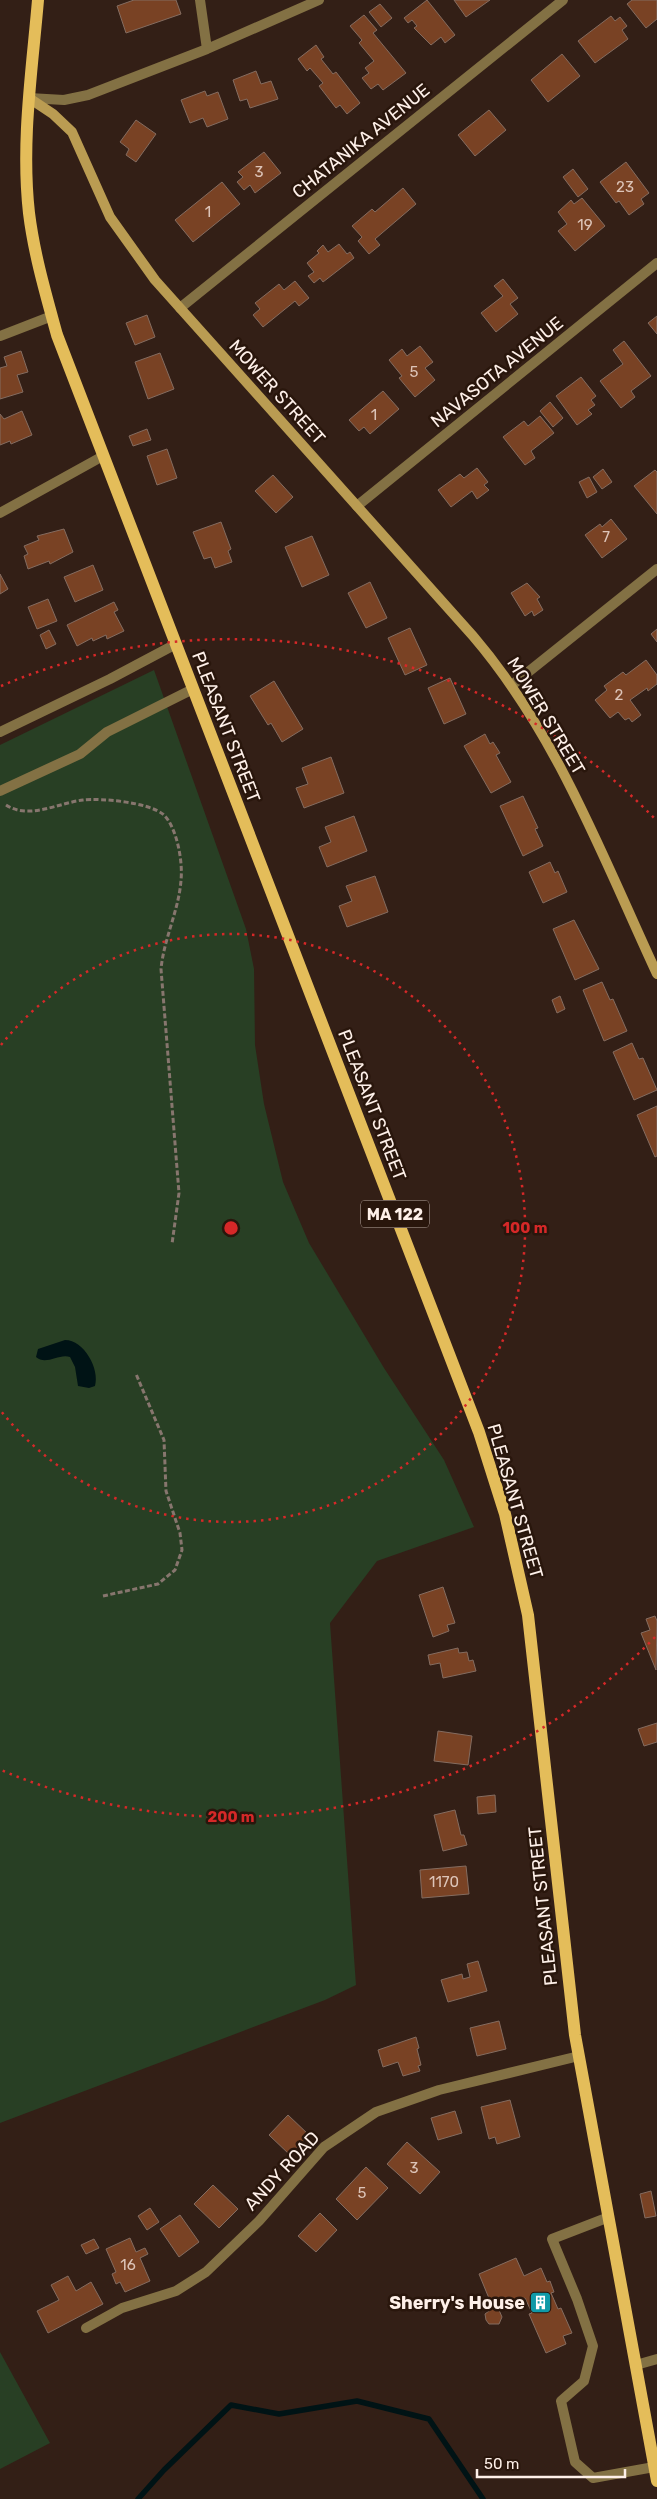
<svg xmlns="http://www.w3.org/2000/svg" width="657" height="2499" viewBox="0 0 657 2499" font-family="Rubik,sans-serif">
<rect width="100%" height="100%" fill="#331f16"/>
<path fill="#283f24" d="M154,670L246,929L254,969L255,1045L264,1104L283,1182L309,1243L384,1368L444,1460L474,1527L377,1561L330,1623L356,1985L325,2000L0,2123V745Z
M0,2352L50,2443L0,2469Z"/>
<path fill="#001315" d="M65,1340C84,1340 100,1369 95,1386L89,1388L78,1386L75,1367L70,1357C59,1353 46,1366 36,1357L38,1349Z"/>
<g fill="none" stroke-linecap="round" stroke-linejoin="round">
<path stroke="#001315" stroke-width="5.5" d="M138,2499L164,2470L231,2405L279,2414L357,2401L429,2419L483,2499"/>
</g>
<path fill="#794224" stroke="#846c60" d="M134,0H176L181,14L126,33L117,6Z
M427,0L455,35L445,43L441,37L431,45L414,28L417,26L412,20L408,23L404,18Z
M454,0H490L466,17Z
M632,0H657V19L646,28L627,4Z
M380,4L392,18L381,27L369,12Z
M364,15L377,30L373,33L406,73L383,90L378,84L371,89L362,78L369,73L365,68L374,61L359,43L362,40L350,26Z
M611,16L615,21L620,17L627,26L622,30L628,39L595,63L578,41Z
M316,45L324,57L321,59L333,74L336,72L360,103L347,114L340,105L336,108L319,86L323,83L310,68L307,71L298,59Z
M562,54L580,76L548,102L531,80Z
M256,71L261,84L271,81L278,99L250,108L247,99L240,101L233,80Z
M205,91L207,96L218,92L228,119L207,127L203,118L190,123L181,100Z
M489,110L506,130L475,156L458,135Z
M136,120L156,134L136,162L126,155L129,149L120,142Z
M264,152L281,173L255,193L250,185L244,190L237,182L243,177L238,172Z
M626,162L649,193L641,199L644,204L629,215L619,201L616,203L600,182Z
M573,169L588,189L578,197L563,177Z
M222,182L240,204L193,242L175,220Z
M403,188L416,204L375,239L380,245L369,254L358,241L362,237L352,226L372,209L375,212Z
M582,198L605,226L575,251L558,231L567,224L558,212L571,200L574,204Z
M339,244L347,254L350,252L354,258L323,282L320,278L314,283L308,276L314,272L307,263L319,253L317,251L323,245L328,252Z
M503,279L518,298L510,304L518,314L496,332L481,313L503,296L494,286Z
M295,281L309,298L299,306L295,301L263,327L253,315L260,309L255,303L279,284L284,290Z
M147,315L155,337L135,345L126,323Z
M657,316V334L648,323Z
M624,341L651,376L631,391L635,397L621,408L600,381L623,364L613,350Z
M420,346L433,362L425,368L435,380L415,397L399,378L402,376L389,360L402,349L407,356Z
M21,351L28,372L17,375L23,392L0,399V368L7,366L4,357Z
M160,353L174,389L148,399L135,362Z
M581,377L596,396L591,400L595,405L588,410L592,414L577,425L556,396Z
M383,391L399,409L370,434L364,427L359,431L349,420Z
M550,402L563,418L553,427L540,411Z
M22,411L32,435L11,444L10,441L0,445V414L4,419Z
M540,416L554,433L531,451L535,458L525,465L503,437L524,421L528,426Z
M147,429L151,440L133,446L129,436Z
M167,449L177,478L157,485L147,456Z
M477,468L488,482L484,485L489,490L477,499L472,491L451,507L438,490L460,474L464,478Z
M603,469L612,482L602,489L593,477Z
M655,470L657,472V514L634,486Z
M273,475L293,497L276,513L255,491Z
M589,477L597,492L587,498L579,482Z
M611,519L627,539L602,558L585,535L600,524L602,527Z
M221,522L231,549L228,551L232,562L215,568L211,557L204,559L193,532Z
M64,529L73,552L50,564L49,561L28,569L24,556L28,554L24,546L39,540L37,536Z
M312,536L329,575L302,587L285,547Z
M93,565L103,590L75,602L64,577Z
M0,574L8,589L0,594Z
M370,582L387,618L366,628L348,593Z
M527,583L540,597L537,599L543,610L534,616L532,611L525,616L511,593Z
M48,599L57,621L37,629L28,607Z
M114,602L118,610L114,612L124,631L107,639L106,635L93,641L92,638L77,646L67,625Z
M410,628L427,665L405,675L388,638Z
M657,629V642L651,634Z
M49,630L56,644L46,649L40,635Z
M646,660L657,675V684L648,691L647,688L630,700L641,715L632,722L629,718L625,720L618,712L610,718L595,700L607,690L604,686L623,672L626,675Z
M450,678L466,714L444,724L428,688Z
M274,681L303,729L282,742L271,723L268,725L250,696Z
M485,734L490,744L493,742L500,753L496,755L511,782L491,793L464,746Z
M331,757L344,793L304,808L296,788L308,784L302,768Z
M523,796L538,828L535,829L543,846L523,856L500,806Z
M354,816L367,851L327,867L319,847L331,842L325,827Z
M550,862L555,873L558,871L567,892L543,903L529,872Z
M375,876L388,912L347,927L339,906L352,901L346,886Z
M574,920L599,969L575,980L553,929Z
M602,982L610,1000L613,999L627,1031L604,1041L583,990Z
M560,996L565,1009L557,1013L552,1000Z
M632,1043L639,1059L643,1058L657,1090L634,1100L613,1052Z
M657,1106V1156L655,1157L637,1115Z
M443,1587L455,1623L447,1625L449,1631L433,1637L419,1595Z
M655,1616L657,1621L656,1670L641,1633L650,1630L646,1619Z
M458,1648L459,1653L467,1652L469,1661L473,1660L476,1671L443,1678L440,1663L430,1665L428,1655Z
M657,1723V1742L644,1746L638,1729Z
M438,1731L472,1736L468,1765L434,1761Z
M495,1795L496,1812L478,1814L477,1797Z
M455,1810L461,1835H464L467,1845L443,1851L434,1815Z
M466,1866L469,1894L422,1898L420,1870Z
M478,1961L487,1991L448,2002L441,1980L462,1974L463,1979L470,1977L467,1964Z
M499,2021L506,2049L477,2056L470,2028Z
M416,2037L419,2048L417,2049L421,2065L418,2066L420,2071L403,2076L398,2062L383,2067L378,2050Z
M510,2100L520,2137L497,2144L495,2137L489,2139L481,2107Z
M455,2111L462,2133L438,2140L431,2118Z
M288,2115L309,2135L290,2155L269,2135Z
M407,2142L440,2172L420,2194L387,2164Z
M366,2167L388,2188L357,2220L336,2199Z
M213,2185L238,2209L219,2228L194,2204Z
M651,2191L656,2216L645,2218L640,2194Z
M150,2208L159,2222L147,2230L138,2216Z
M320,2213L337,2230L316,2252L298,2236Z
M180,2215L199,2242L179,2257L160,2229Z
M130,2238L136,2252L145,2248L148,2254L140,2258L150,2281L125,2292L120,2282L116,2284L112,2274L116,2272L106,2249Z
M94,2239L99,2248L86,2254L81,2245Z
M516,2258L524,2276L541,2268L547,2282L550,2281L554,2292L551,2293L558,2309L561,2308L572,2333L563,2336L566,2344L546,2353L529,2314L532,2313L525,2298L499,2310L502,2317L499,2324H489L486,2320L485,2314L493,2308L479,2274Z
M68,2276L76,2291L91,2282L103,2304L48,2333L37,2311L59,2300L51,2285Z"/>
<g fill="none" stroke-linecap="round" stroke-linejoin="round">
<path stroke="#87766e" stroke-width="3" stroke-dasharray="5 2.5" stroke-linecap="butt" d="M6,805C29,820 58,803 83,800C101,798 149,802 164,815C177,828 183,862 181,880C179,910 164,938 161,969L179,1193L172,1244
M103,1596L158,1584L175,1570L182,1550L180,1533L166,1491L164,1440L136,1374"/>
<path stroke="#837144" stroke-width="10" d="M0,791L80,754L107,732L193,689
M609,2217L552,2239L577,2299L593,2346L584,2381L561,2401L575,2462L593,2478L654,2467"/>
<path stroke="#837144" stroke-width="10" d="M200,0L207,49
M29,98L64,100L88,95L207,49L319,0
M180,308L563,0
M0,336L52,316
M357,506L657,263
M0,513L103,456
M512,685L657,569
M0,732L110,679L176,644
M86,2328L122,2308L176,2291L206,2272L259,2221L324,2147L376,2112L439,2090L579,2056
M636,2365L657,2359"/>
<path stroke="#ba9c52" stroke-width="10" d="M29,98L53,114L72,132L110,217L155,280L473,636C557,734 603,858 657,974"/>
<path stroke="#e4bd5a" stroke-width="12" d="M38,0C32,71 21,142 29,213C34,254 46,295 57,335L479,1432L505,1514L528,1615L575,2035L657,2481"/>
</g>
<g fill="none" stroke="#d62828" stroke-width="2.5" stroke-dasharray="2.5 5">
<path d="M1 1045A294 294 0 1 1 1 1411"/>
<path d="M655 1637A589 589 0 0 1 1 1770M1 686A589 589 0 0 1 655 819"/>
</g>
<defs>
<symbol id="building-square" viewBox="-11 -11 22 22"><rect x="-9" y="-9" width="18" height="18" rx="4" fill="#0f9aa8" stroke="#29160c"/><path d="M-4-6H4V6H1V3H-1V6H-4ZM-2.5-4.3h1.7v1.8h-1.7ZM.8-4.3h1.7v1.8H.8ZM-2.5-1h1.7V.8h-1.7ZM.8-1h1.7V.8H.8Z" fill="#fff"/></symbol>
</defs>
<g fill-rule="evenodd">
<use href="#building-square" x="528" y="2290" width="25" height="25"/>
</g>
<g text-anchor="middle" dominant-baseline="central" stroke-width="5" stroke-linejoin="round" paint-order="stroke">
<g font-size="15" fill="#ddc4b8">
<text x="259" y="172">3</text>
<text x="625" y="187">23</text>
<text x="208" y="212">1</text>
<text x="585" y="225">19</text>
<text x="414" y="372">5</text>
<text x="374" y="415">1</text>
<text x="606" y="537">7</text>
<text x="619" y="695">2</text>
<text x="444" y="1882">1170</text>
<text x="414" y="2168">3</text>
<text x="362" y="2193">5</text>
<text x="128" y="2265">16</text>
</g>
<rect fill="#29160c" stroke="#beafa7" stroke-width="1" x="361" y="1200.5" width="68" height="27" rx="4"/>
<g font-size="16" font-weight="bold" fill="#fef0e9">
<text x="395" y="1214">MA 122</text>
</g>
<g font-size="18" fill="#fef0e9" stroke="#29160c">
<text transform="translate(361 141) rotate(-39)">CHATANIKA AVENUE</text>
<text transform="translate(497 372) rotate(-39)">NAVASOTA AVENUE</text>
<text transform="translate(277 392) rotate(48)">MOWER STREET</text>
<text transform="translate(546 716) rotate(59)">MOWER STREET</text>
<text transform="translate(226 727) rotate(69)">PLEASANT STREET</text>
<text transform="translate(372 1105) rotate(69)">PLEASANT STREET</text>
<text transform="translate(515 1501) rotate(74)">PLEASANT STREET</text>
<text transform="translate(543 1906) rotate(-96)">PLEASANT STREET</text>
<text transform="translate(282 2171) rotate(-47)">ANDY ROAD</text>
</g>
<g font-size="18" font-weight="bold" fill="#fef0e9" stroke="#29160c" text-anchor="end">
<text x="525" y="2303">Sherry's House</text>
</g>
</g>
<circle cx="231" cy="1228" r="8" fill="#d62828" stroke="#29160c" stroke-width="2.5"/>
<g font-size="15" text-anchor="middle" font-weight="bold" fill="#d62828" stroke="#29160c" stroke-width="5" stroke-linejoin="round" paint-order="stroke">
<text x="525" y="1233">100 m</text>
<text x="231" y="1822">200 m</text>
</g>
<path d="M477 2469v8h148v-8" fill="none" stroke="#fef0e9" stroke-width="2.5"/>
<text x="484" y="2469" font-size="15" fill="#fef0e9" stroke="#29160c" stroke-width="4" paint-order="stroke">50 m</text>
</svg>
